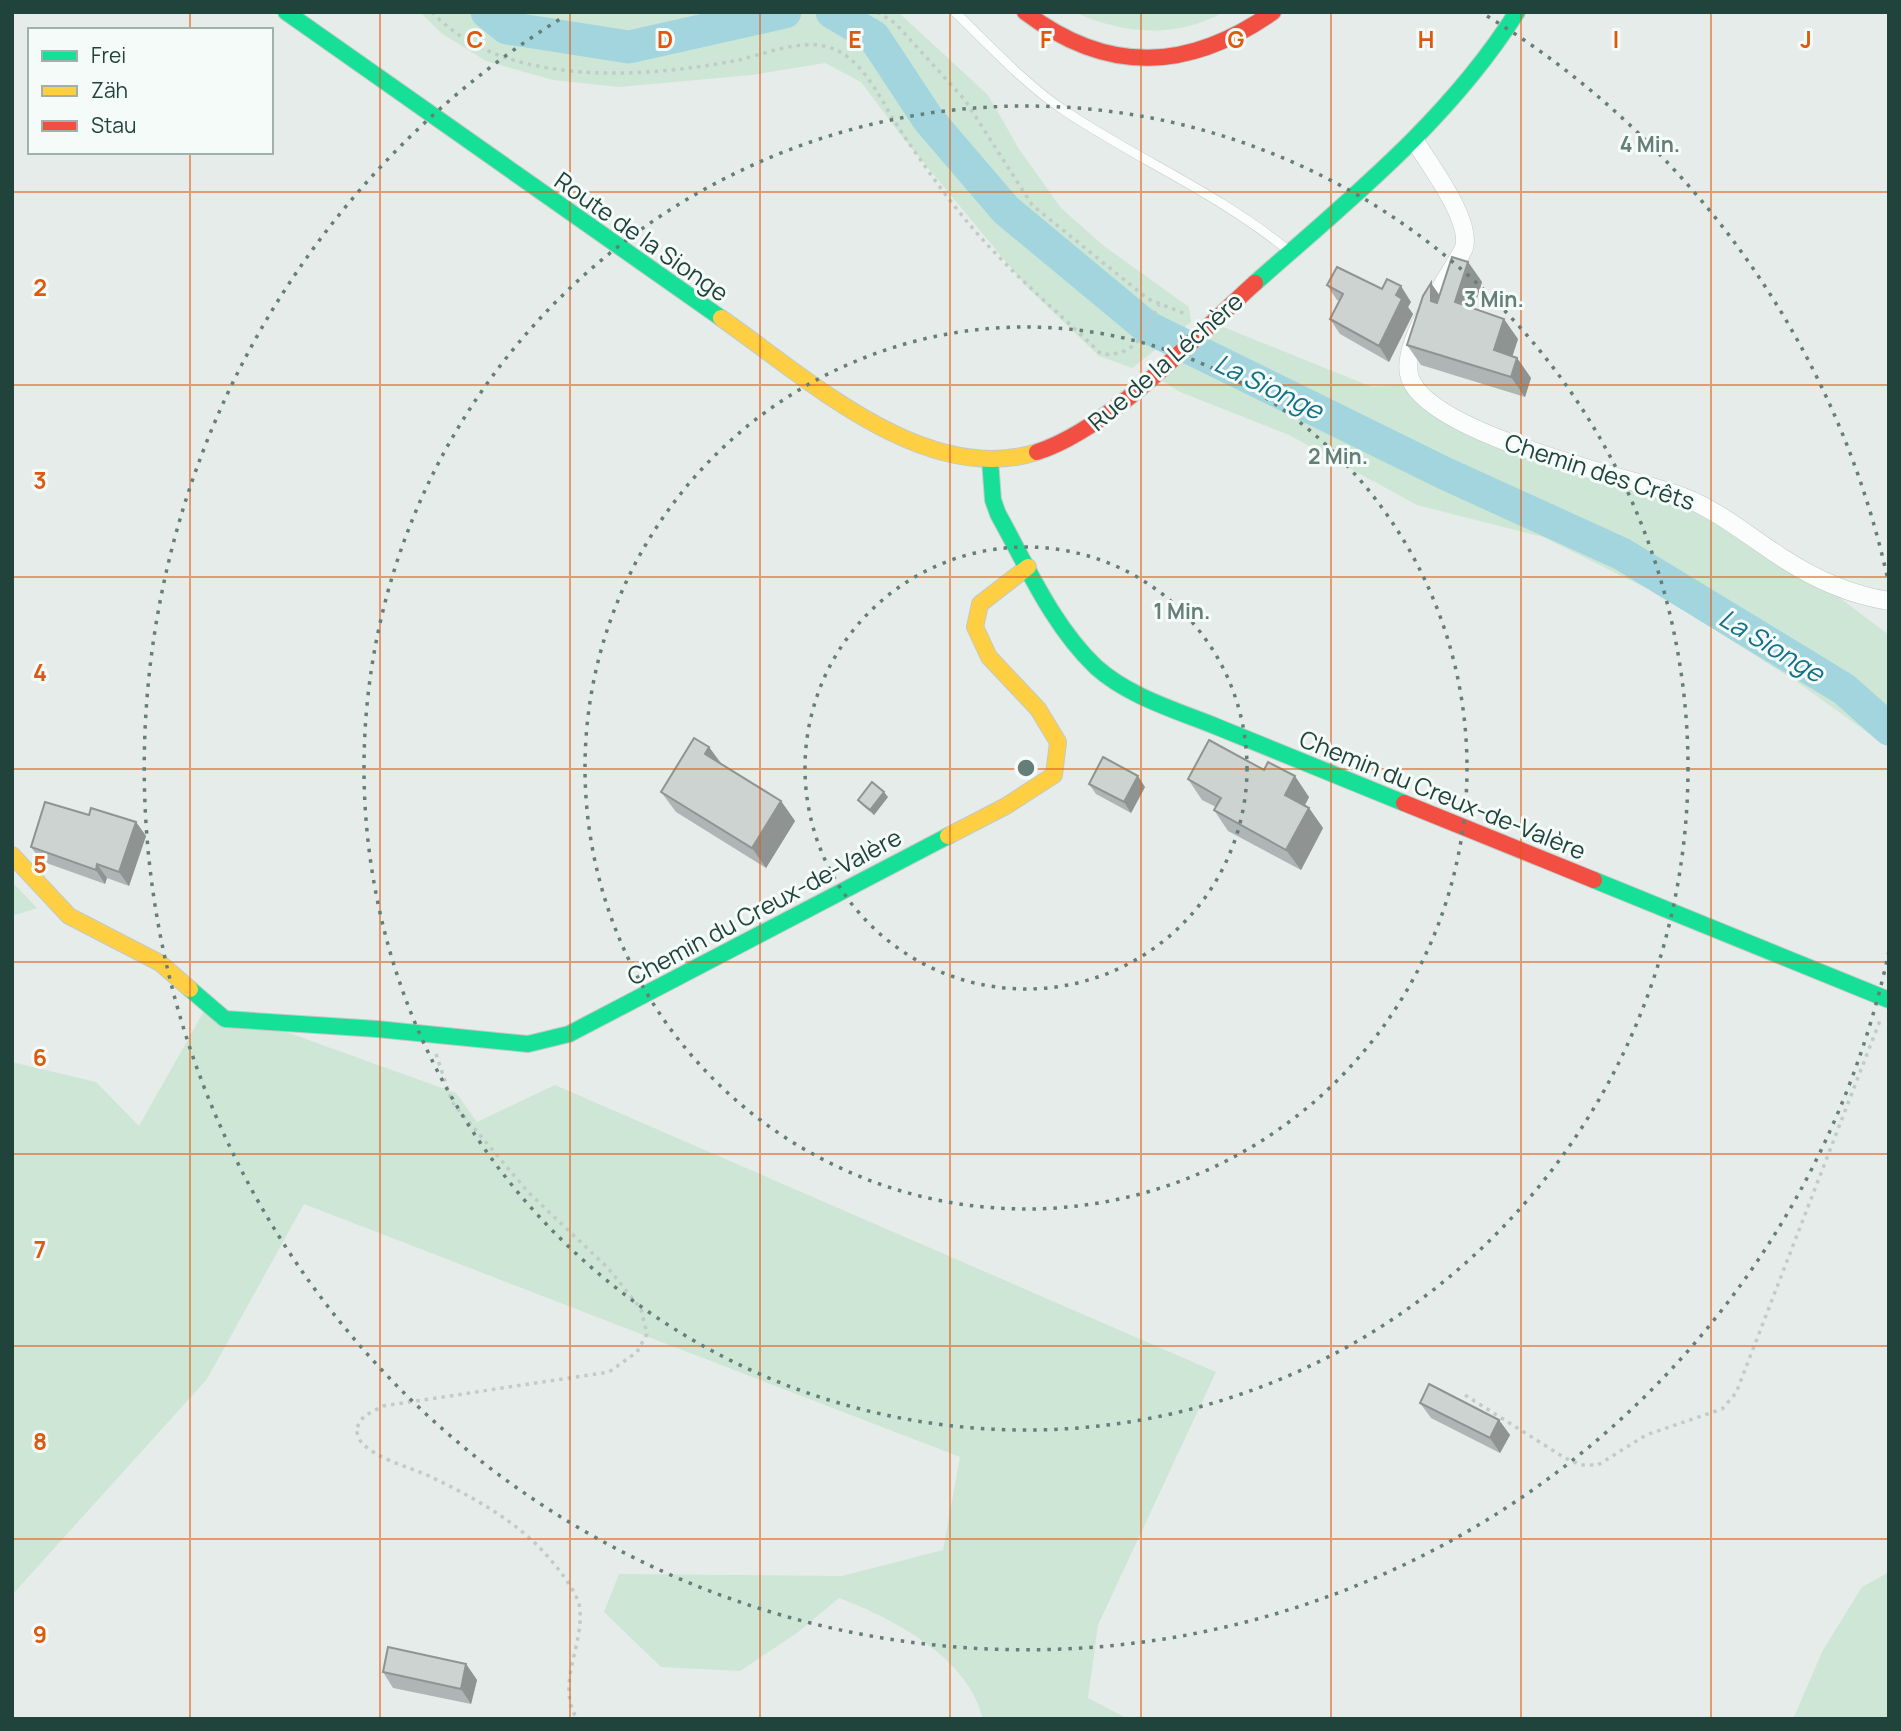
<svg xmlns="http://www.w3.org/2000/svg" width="1901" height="1731" viewBox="0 0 1901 1731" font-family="Manrope,sans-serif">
<rect width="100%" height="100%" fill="#e6ece9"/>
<path fill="#cee6d6" d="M420,12H898L988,95L1019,149L1061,208L1104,246L1189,307L1191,322L1132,368L1099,356L1026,286L900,134L861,82L825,63L752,75L619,87L553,80L486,61L441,33Z
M1074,12H1224C1175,39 1123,34 1074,12Z
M1211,322L1372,387L1413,385L1449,415L1674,493L1804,571L1889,635V748L1797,682L1658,594L1543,537L1417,505L1289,435L1180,392L1153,375Z
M12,882L37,908L12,916Z
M208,1004L456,1093L477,1122L555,1085L1216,1372L1098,1625L1088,1698L1128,1719H983C968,1657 894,1619 839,1598L797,1633L740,1671L661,1667L604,1612L619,1574L842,1576L943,1550L960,1457L304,1204L207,1379L12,1595V1062L96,1082L139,1126Z
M1889,1572L1887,1719H1793L1823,1650L1862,1587Z"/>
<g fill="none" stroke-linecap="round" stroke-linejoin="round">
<path stroke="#a2d5de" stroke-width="33" d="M487,12L507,28L629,47L785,12
M832,12L874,37L928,119L1006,210L1147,327L1444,473L1622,554L1844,689L1889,729"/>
<defs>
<path id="lane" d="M955,12C989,45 1023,82 1062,109C1136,159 1220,194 1289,251"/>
<path id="street" d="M1415,141C1430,166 1472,220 1464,248C1449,278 1398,345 1410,378C1430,433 1616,475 1672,493C1714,506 1745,534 1781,557C1813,578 1851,595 1889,601"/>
<path id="fast" d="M286,12L721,318
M1255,283C1350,199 1449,120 1517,12
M990,460L993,500L998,514C1027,566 1052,625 1096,667C1128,696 1175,710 1215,726C1278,752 1341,777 1404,803
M1594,880L1889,1000
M190,989L225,1019L377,1029L528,1044L569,1034L948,836"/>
<path id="slow" d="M721,318C806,377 925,488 1037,452
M948,836L1006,806L1054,775L1058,742L1038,709L989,657L975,627L980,604L1028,567
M12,855L69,916L160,963L190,989"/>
<path id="jam" d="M1025,12C1108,75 1189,71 1273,12
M1037,452C1111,428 1196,336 1255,283
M1404,803L1594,880"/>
</defs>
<use href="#lane" stroke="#c3c9c7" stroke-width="10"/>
<use href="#street" stroke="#c3c9c7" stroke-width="19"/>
<use href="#fast" stroke="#c1cac7" stroke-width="18"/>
<use href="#slow" stroke="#c1cac7" stroke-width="18"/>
<use href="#jam" stroke="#c1cac7" stroke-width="18"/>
<path stroke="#c1ccc9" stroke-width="3.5" stroke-dasharray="3.5 5" stroke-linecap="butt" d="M432,12C503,88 641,78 734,61C763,55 798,39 828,47C862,56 880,99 897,125C927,171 962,220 1001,259C1033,292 1069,322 1101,354C1137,357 1143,333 1159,305
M877,12L895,23L965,100L1032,205L1148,299L1188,315
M436,1054L452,1102L528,1192L608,1268L641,1309L647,1334L637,1352L609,1372L383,1406L364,1416L356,1429C357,1433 359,1440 362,1443C377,1459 409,1467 429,1476C467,1494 506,1515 537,1545C550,1558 579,1591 580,1610C583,1648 556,1684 577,1719
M1465,1395L1565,1458L1581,1465H1598L1646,1435L1722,1409L1736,1393L1881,1018"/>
<use href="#lane" stroke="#fbfcfc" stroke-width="9"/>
<use href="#street" stroke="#fbfcfc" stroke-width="18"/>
<use href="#fast" stroke="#16e098" stroke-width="16"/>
<use href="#slow" stroke="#ffcf43" stroke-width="16"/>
<use href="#jam" stroke="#f24e42" stroke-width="16"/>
</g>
<path fill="#afb5b4" d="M1468,262L1482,282L1474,308L1518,339L1512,356L1517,358L1531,378L1525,397L1421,365L1407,345L1439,295Z
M1327,285L1382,289L1411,302L1408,307L1413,314L1389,362L1340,334L1330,319L1339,301L1337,300Z
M709,747L722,764L781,801L795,821L766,868L676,812L661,792Z
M1188,779L1309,797L1305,805L1309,808L1323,828L1301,870L1228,831L1214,810L1216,807L1202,800Z
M1089,784L1145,787L1131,813L1096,794Z
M888,797L874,815L862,805L858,800Z
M89,815L136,822L146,836L129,886L107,878L105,884L41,861L31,847Z
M1420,1403L1499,1420L1510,1435L1500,1453L1431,1418Z
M466,1664L477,1680L471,1704L393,1688L383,1672Z"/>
<path fill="#8f9492" d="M1468,262L1482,282L1469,322L1455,302Z
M1431,283L1445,303V321L1431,301Z
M1401,286L1411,302L1408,307L1413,314L1389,362L1379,346L1396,295Z
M1504,319L1518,339L1508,370L1494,350Z
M1517,358L1531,378L1525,397L1511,377Z
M709,747L723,767L705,754Z
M1138,776L1145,787L1131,813L1124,802Z
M1295,776L1309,797L1300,815L1285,795Z
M884,792L888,797L874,815L870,810Z
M781,801L795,821L766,868L752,848Z
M1309,808L1323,828L1301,870L1286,850Z
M136,822L146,836L129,886L119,872Z
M97,864L107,878L105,884L96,870Z
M1499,1420L1510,1435L1500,1453L1490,1438Z
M466,1664L477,1680L471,1704L461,1689Z"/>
<path fill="#ccd3d1" stroke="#8f9492" stroke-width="2" d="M1452,257L1468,262L1455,302L1504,319L1494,350L1517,358L1511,377L1407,345L1423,296L1431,283V301L1437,303Z
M1337,267L1382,289L1387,279L1401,286L1396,295L1402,299L1379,346L1330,319L1343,294L1327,285Z
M694,738L709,747L705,754L781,801L752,848L661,792Z
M1209,740L1264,770L1268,762L1295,776L1285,795L1309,808L1286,850L1214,810L1221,798L1188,779Z
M1103,757L1138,776L1124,802L1089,784Z
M872,782L884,792L870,810L858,800Z
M45,802L89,815L91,808L136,822L119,872L97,864L96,870L31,847Z
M1429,1384L1499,1420L1490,1438L1420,1403Z
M388,1647L466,1664L461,1689L383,1672Z"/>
<path fill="none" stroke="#de580e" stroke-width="2" stroke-opacity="0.55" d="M190,12V30M380,12V1719M570,12V1719M760,12V1719M950,12V1719M1141,12V1719M1331,12V1719M1521,12V1719M1711,12V1719M190,152V1719M12,192H1889M12,385H1889M12,577H1889M12,769H1889M12,962H1889M12,1154H1889M12,1346H1889M12,1539H1889"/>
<g fill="none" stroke="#657e78" stroke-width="3.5" stroke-dasharray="3.5 7">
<circle cx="1026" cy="768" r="221"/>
<circle cx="1026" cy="768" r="441"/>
<circle cx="1026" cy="768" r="662"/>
<path d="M1889 951A882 882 0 1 1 565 16M1487 16A882 882 0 0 1 1889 585"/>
</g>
<g text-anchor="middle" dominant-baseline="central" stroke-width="6" stroke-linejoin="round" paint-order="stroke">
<g font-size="24" fill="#20433b" stroke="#f5fbf8">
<text transform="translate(642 236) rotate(35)">Route de la Sionge</text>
<text transform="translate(1165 361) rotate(-41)">Rue de la Léchère</text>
<text transform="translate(1600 471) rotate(18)">Chemin des Crêts</text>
<text transform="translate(1443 794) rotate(22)">Chemin du Creux-de-Valère</text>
<text transform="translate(764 906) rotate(-28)">Chemin du Creux-de-Valère</text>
</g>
<g font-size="26" font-style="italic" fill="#127087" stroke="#f5fbf8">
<text transform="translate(1269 386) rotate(26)">La Sionge</text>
<text transform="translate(1772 645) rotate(31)">La Sionge</text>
</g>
</g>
<g font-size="23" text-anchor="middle" font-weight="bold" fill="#de580e" stroke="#f5fbf8" stroke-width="6" stroke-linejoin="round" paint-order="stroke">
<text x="475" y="48">C</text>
<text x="665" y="48">D</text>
<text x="855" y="48">E</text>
<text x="1046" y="48">F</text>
<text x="1236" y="48">G</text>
<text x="1426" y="48">H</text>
<text x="1616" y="48">I</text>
<text x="1806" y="48">J</text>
<text x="40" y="296">2</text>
<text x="40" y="489">3</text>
<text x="40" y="681">4</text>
<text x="40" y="873">5</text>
<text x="40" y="1066">6</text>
<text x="40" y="1258">7</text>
<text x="40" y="1450">8</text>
<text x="40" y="1643">9</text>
</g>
<circle cx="1026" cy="768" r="10" fill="#657e78" stroke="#f5fbf8" stroke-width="3.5"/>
<g font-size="21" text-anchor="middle" font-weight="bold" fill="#657e78" stroke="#f5fbf8" stroke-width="6" stroke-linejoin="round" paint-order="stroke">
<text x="1650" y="152">4 Min.</text>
<text x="1494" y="307">3 Min.</text>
<text x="1338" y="464">2 Min.</text>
<text x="1182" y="619">1 Min.</text>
</g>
<rect width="1901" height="1731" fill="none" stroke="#20433b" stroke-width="28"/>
<rect x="28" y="28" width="245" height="126" fill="#f5fbf8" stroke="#a0b1ac" stroke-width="2"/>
<rect x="42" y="51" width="35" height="10" fill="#16e098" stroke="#a0b1ac" stroke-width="2"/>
<text x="91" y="63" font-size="21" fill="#20433b">Frei</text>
<rect x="42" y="86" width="35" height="10" fill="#ffcf43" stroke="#a0b1ac" stroke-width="2"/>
<text x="91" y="98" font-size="21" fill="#20433b">Zäh</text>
<rect x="42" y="121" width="35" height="10" fill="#f24e42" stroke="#a0b1ac" stroke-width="2"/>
<text x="91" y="133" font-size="21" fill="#20433b">Stau</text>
</svg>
